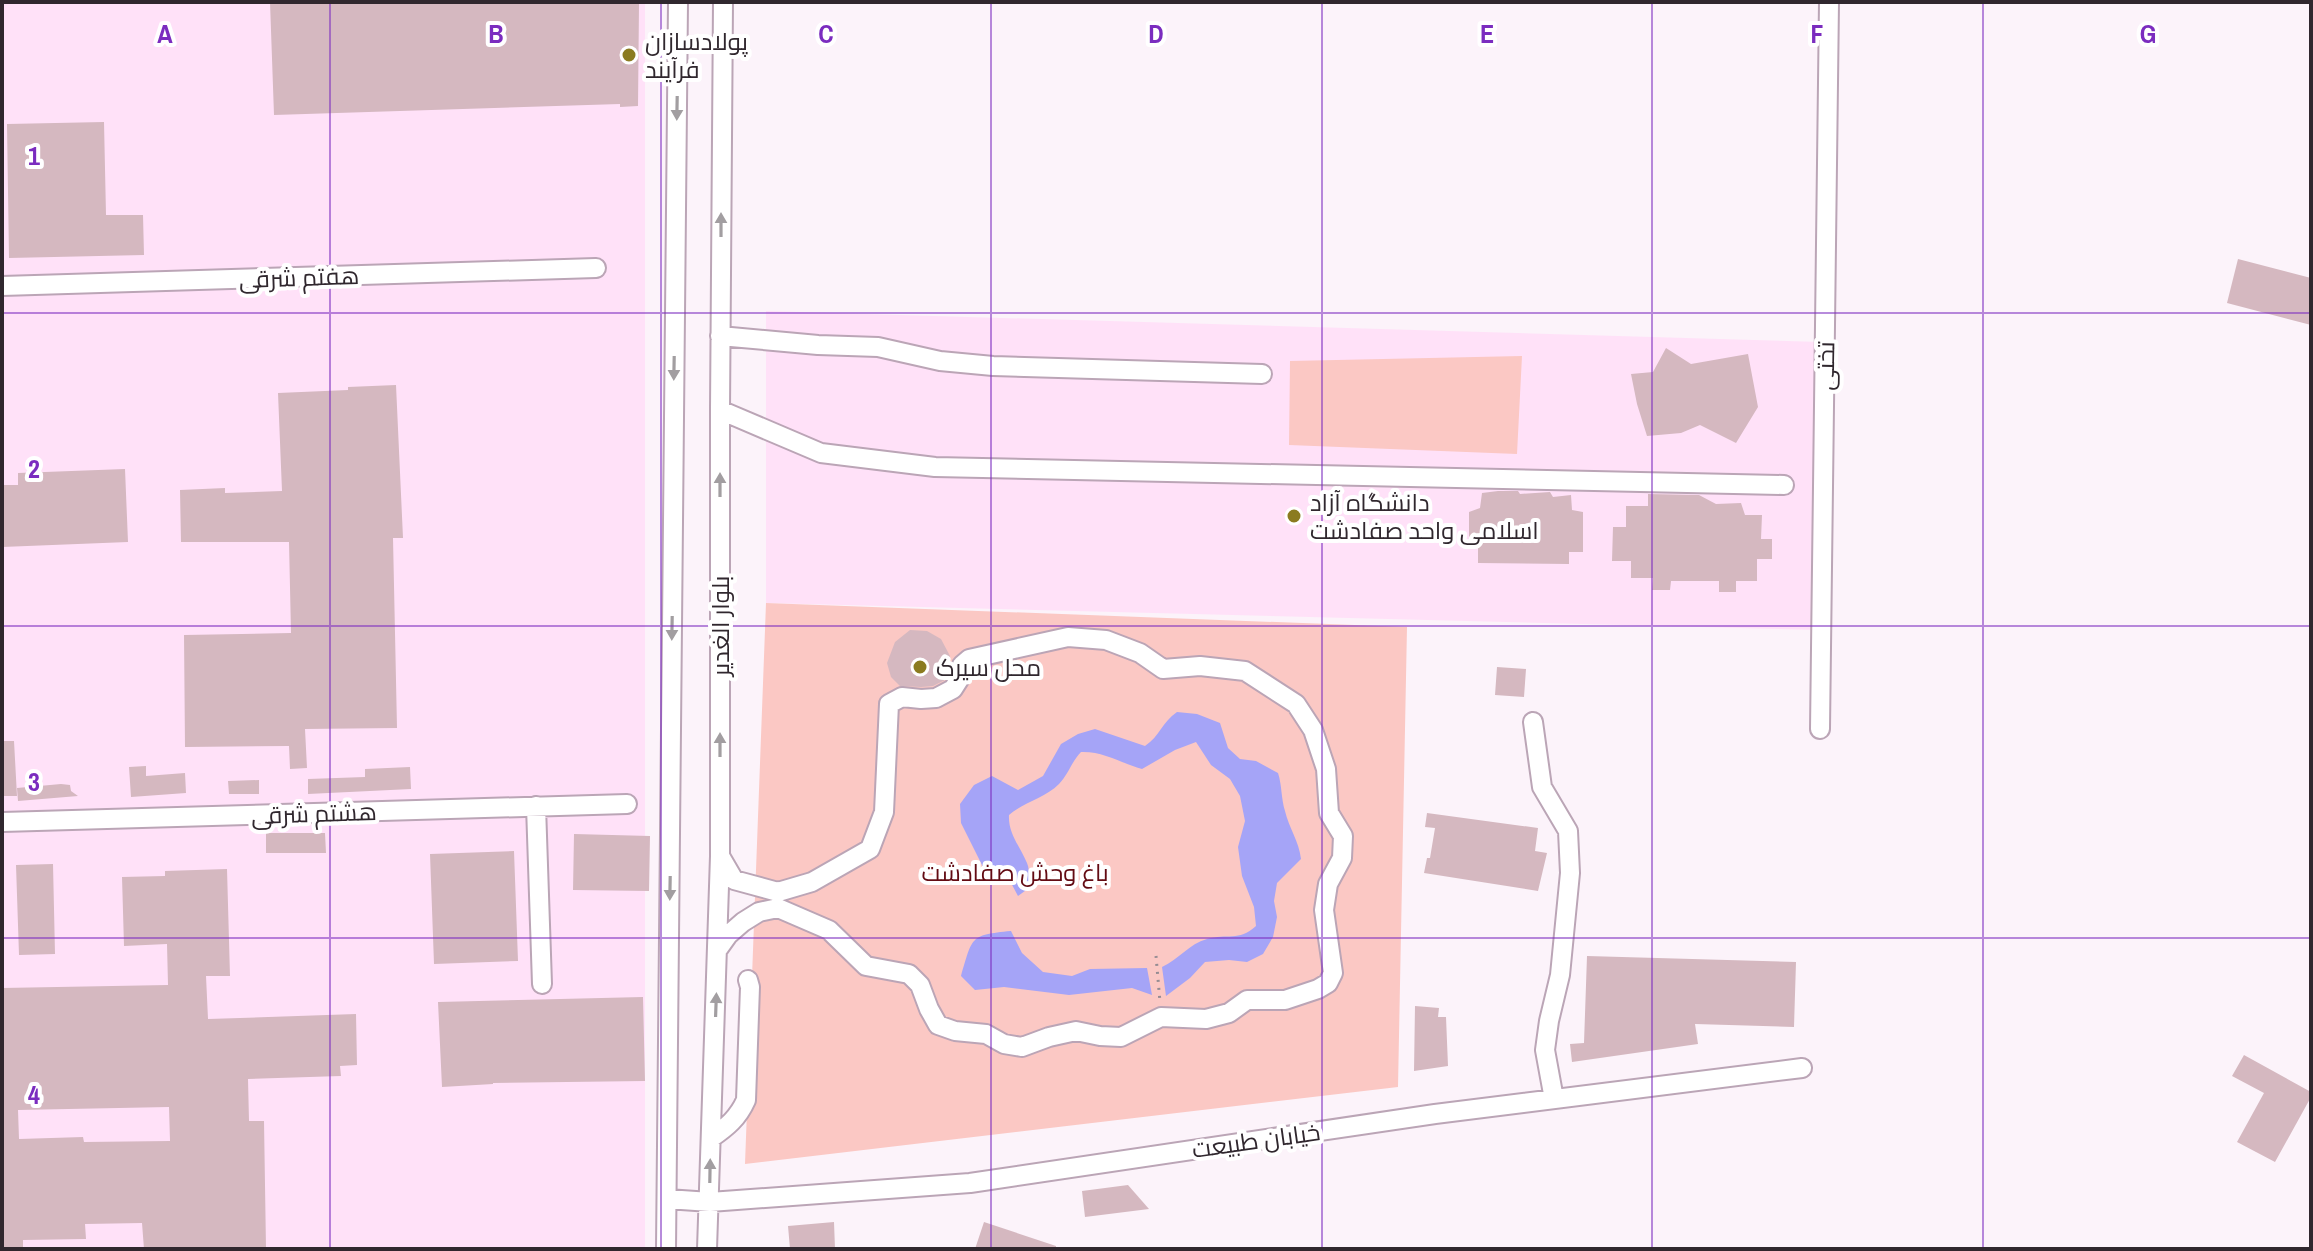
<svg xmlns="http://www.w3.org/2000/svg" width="2313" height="1251" viewBox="0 0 2313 1251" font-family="'Archivo Narrow',Cairo,sans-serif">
<rect width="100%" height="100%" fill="#fcf3fa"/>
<path fill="#ffe1f8" d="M2,2H645V1249H2Z
M766,311L1821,342V630L766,603Z"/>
<path fill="#fbc8c4" d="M1522,356L1517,454L1289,445L1290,361Z
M766,603L1407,627L1398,1087L745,1164Z"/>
<path fill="#a5a4f7" d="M1177,712L1197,714L1220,723L1228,748L1240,759L1256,761L1278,773C1282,785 1281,798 1285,811C1289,828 1299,841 1301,859L1277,883L1274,901L1277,917L1273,937L1263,954L1247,962L1229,960L1205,962L1190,978L1166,996L1162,967C1179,959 1189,944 1207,939C1228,933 1238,942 1256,926L1254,907L1242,876L1238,847L1245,821L1240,796L1230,779L1211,765L1196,742L1175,750L1142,769C1121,763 1103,751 1081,752C1072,761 1068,775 1059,784C1045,798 1024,802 1009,815C1008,834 1020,846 1027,863C1030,870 1029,880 1029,888L1018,896L1010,881H990L961,823L960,804L974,785L992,776L1018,790L1043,776L1061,744L1078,734L1095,729L1145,746C1160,736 1162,722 1177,712Z
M1011,931L1022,953L1043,972L1072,976L1090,969L1147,968L1152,995L1132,988L1069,995L1004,987L975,990L961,976C973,937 969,935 1011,931Z"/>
<path fill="#d5b8c0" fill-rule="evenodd" d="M270,2H625L639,4L638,106L620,107V104L274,115Z
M104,122L106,215H143L144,255L9,258L7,124Z
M2238,259L2311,278V325L2227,303Z
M1666,348L1691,364L1748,354L1758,407L1736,443L1700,425L1681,433L1647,436L1637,404L1631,374L1653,372Z
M396,385L403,538H393L397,728L305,729L307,768L290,769L289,746L185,747L184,635L291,633L289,542H181L180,490L225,488V493L282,491L278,393L348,390V387Z
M125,469L128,542L2,547V485H18V473Z
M1498,491H1518L1520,494L1550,492L1553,497L1571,495L1572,510L1583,512V552H1569V564L1478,563V548H1469V512L1480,508L1482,493Z
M1648,494L1699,495L1716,504L1741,503L1745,515H1762L1761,539H1772V559H1757V581H1736V592H1719V581H1671L1670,590H1652L1653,578H1631V561H1612L1613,527H1626V506H1648Z
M910,630L927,631L941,639L950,656L949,674L945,680L933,686L921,687L900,686L891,677L887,663L895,642Z
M1497,667L1526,669L1524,697L1495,695Z
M2,741H14L17,796H2Z
M146,766V776L185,773L186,793L131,797L129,767Z
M410,767L411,789L308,794V779L365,777V769Z
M259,780V794H229L228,781Z
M61,784L70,785L71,791L78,796L18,801L17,788Z
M1427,813L1538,828L1535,851L1547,853L1538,891L1424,873L1427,858H1430L1435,828L1425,827Z
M266,833H325L326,853H266Z
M574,834L650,836L649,891L573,890Z
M514,851L518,961L434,964L430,854Z
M53,864L55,954L19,955L16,865Z
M227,869L230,976H206L208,1019L356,1014L357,1065L340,1066L341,1076L248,1079L249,1121H264L266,1249H144L142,1223L85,1224L86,1239L23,1240V1249H2V988L168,985L167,944L124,946L122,877L165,876V871ZM169,1107L170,1141L84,1142L83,1137L19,1139L18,1110Z
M1587,956L1796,962L1794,1027L1695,1024L1698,1044L1572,1062L1570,1044L1584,1043Z
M643,997L645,1081L493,1083V1084L442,1087L438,1002Z
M1415,1006L1439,1008L1438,1017H1446L1448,1066L1414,1071Z
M2244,1055L2311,1092V1097L2275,1162L2237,1142L2264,1093L2232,1076Z
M1128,1185L1149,1209L1085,1217L1082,1191Z
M834,1222L835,1249H790L788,1226Z
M984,1222L1056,1246V1249H975Z"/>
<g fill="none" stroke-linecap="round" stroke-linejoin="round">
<defs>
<path id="minor" d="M2,286L596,268
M720,336L818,345L878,347L940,361L993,366L1262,374
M720,410L821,453L935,467L1784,485
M1533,722L1542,787L1568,831L1570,873L1560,975L1549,1021L1545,1050L1554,1099
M1820,729L1829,2
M536,806L542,984
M2,822L627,804
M718,949L728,935L743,922L759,912L778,908L829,930L866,966L909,974L920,985L929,1009L938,1025L955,1031L986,1034L1004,1044L1022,1047L1049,1037L1076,1031L1100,1036L1121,1037L1161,1017L1206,1019L1229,1013L1247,1000H1285L1318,989L1328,983L1333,973L1324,910L1328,884L1342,858L1343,836L1329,813L1326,769L1313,730L1296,704L1245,671L1200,666L1163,669L1140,653L1106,640L1068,637L969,659L962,665L960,678L953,689L936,698L921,699L902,697L889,704L884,812L870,849L812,882L778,892L734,880L720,856
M711,1138C727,1127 738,1118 746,1100L750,987L748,980
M667,1199L710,1202L970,1183L1435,1114L1802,1068
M666,1249L678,2
M707,1249L720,856V410L723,2"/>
</defs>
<use href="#minor" stroke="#bba5b6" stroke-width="22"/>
<path stroke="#958c93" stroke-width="3" stroke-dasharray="2 6" stroke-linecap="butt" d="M1156,956L1160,1002"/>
<use href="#minor" stroke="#fff" stroke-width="18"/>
</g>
<defs><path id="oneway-solid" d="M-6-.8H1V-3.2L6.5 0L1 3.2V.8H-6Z" transform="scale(2)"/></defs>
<g fill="#a29ea1">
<use href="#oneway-solid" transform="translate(677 108) rotate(91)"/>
<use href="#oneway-solid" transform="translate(721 225) rotate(-90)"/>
<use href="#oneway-solid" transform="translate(674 368) rotate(91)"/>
<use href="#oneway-solid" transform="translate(720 485) rotate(-90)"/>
<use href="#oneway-solid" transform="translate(672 628) rotate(91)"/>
<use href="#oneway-solid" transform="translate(720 745) rotate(-90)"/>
<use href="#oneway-solid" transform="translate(670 888) rotate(91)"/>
<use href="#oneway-solid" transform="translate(716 1005) rotate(-88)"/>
<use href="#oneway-solid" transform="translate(710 1171) rotate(-89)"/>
</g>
<path fill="none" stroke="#7b2cbf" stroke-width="2" stroke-opacity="0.55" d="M330,2V1249M661,2V1249M991,2V1249M1322,2V1249M1652,2V1249M1983,2V1249M2,313H2311M2,626H2311M2,938H2311"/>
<g fill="#8b7b20" stroke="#fff" stroke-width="3">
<circle cx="629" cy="55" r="8"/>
<circle cx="1294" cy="516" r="8"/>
<circle cx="920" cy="667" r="8"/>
</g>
<g text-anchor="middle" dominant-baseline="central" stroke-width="8" stroke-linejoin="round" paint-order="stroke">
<g font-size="24" fill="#30272e" stroke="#fff" text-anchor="start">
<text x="645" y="41">پولادسازان<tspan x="645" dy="28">فرآیند</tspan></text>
<text x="1310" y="502">دانشگاه آزاد<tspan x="1310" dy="28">اسلامی واحد صفادشت</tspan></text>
<text x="936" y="667">محل سیرک</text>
</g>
<g font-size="24" fill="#30272e" stroke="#fff">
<text transform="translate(299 277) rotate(-2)">هفتم شرقی</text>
<text transform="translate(1825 366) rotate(-89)">تختی</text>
<text transform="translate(720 626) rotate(-90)">بلوار الغدیر</text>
<text transform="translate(314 813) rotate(-2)">هشتم شرقی</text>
<text transform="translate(1256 1140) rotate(-8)">خیابان طبیعت</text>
</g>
<g font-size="24" fill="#630b13" stroke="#fff">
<text x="1015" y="872">باغ وحش صفادشت</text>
</g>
</g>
<g font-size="26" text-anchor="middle" font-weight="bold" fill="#7b2cbf" stroke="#fff" stroke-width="8" stroke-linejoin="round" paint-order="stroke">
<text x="165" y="43">A</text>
<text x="496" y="43">B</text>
<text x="826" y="43">C</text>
<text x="1156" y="43">D</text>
<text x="1487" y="43">E</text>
<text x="1817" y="43">F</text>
<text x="2148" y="43">G</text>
<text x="34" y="165">1</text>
<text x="34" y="478">2</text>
<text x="34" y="791">3</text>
<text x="34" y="1104">4</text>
</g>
<rect width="2313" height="1251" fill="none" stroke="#30272e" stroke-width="8"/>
</svg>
